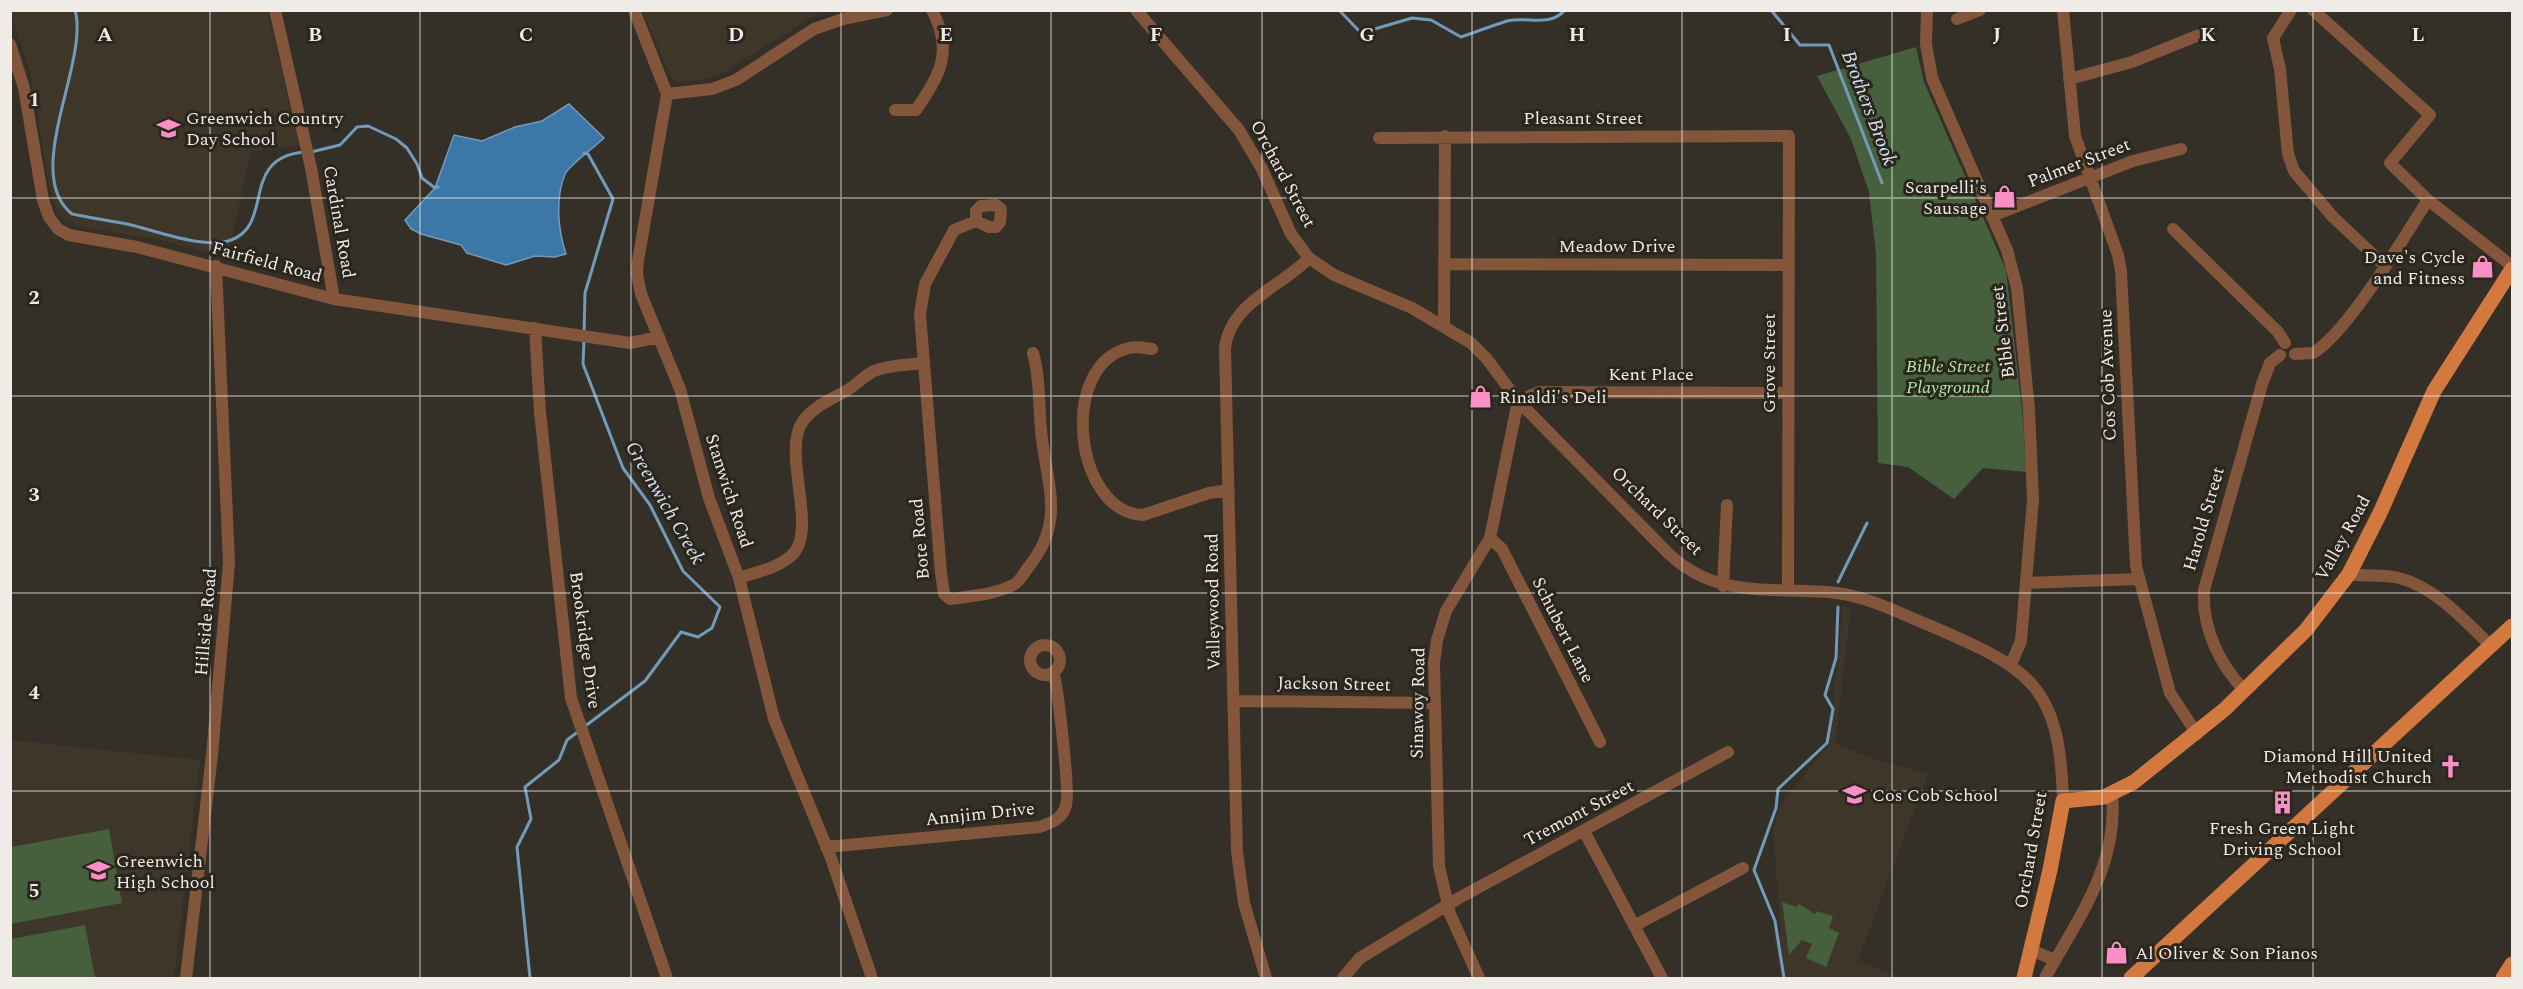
<svg xmlns="http://www.w3.org/2000/svg" width="2523" height="989" viewBox="0 0 2523 989" font-family="Spectral,serif">
<rect width="100%" height="100%" fill="#342f27"/>
<path fill="#3e3628" d="M10,11H267L300,145L251,152L227,258L161,240L78,226L64,220L58,212L49,187L31,75Z
M642,11H822L721,74L700,80L677,82L671,77Z
M1843,606L1851,607L1835,744L1878,760L1928,774L1858,960L1901,978H1781L1774,935L1781,936L1773,828L1781,804L1828,746Z
M11,740L200,760L174,978H11Z"/>
<path fill="#465f3d" d="M1916,47L1924,82L2006,270L2023,417L2026,472L1983,468L1954,499L1908,467L1878,463L1876,254L1869,192L1851,139L1817,76Z
M109,829L122,903L11,924V847Z
M1782,902L1796,907L1799,904L1815,914L1817,911L1833,916L1829,928L1839,933L1826,967L1806,958L1812,944L1802,940L1789,955Z
M85,925L95,978H11V939Z"/>
<path fill="#3c77a7" stroke="#729aba" stroke-width="1.5" d="M569,104L604,138C596,146 569,165 565,174C555,199 558,230 566,254L555,257L535,256L506,265L467,253L461,245L421,234L411,229L405,220L435,188L454,135L482,141L515,127L542,121Z"/>
<g fill="none" stroke-linecap="round" stroke-linejoin="round">
<path stroke="#729aba" stroke-width="3" d="M75,10C90,61 21,174 72,214C90,218 108,220 127,224C155,230 204,250 231,240C275,224 239,158 304,152
M1339,10L1361,33L1412,18L1431,20L1461,37C1476,32 1491,26 1507,21C1527,16 1549,28 1565,10
M1771,10L1800,45H1829L1882,183
M311,152L340,145L357,127L368,126L396,139L407,148L417,164L422,178L435,188L438,187
M584,153L588,154L613,199L585,293L584,333
M584,340L583,364L623,468L650,505L683,571L720,607L712,628L698,637L681,632L645,681L584,727
M1838,582L1867,523
M530,978L517,847L531,819L525,787L559,760L567,740L579,731
M1784,978L1775,921L1754,870L1776,808L1778,789L1827,743L1833,709L1825,695L1836,658L1838,607"/>
<path stroke="#83563c" stroke-width="12" d="M275,10L311,168L334,299
M634,10L667,94L638,261L637,274L641,294L680,389L709,498L739,578L774,719L831,858L872,978
M1136,10L1239,130L1262,169L1291,234L1309,258L1334,275L1412,308L1471,343L1487,359L1518,401L1669,554C1719,601 1775,586 1837,593C1869,597 1901,614 1931,626C2031,669 2060,685 2063,801
M1927,10L1926,44L1932,78L2007,250L2017,288L2029,409L2033,500L2021,641L2011,664
M2063,10L2075,136L2118,255L2121,271L2136,566L2170,693L2197,734
M2291,10L2273,38L2280,69L2288,154L2294,171L2333,217L2384,265
M2313,10L2430,115L2390,163L2428,200L2512,266
M1957,19L1980,10
M10,44L24,88L43,200L49,217L58,229L69,235L137,247L334,299L630,343L659,337
M2069,79L2132,62L2209,31
M667,94L712,89L736,80L814,29L843,19L887,10
M895,110H916C940,75 954,51 932,10
M1379,138L1789,136L1788,590
M1992,216L2133,161L2181,149
M976,221L989,227H996L1000,222L1001,209L996,205L981,206L976,211V221L954,230L925,284L920,314L941,573L944,594L950,599C971,596 994,595 1013,585C1020,582 1025,571 1030,565C1064,522 1048,487 1042,439C1038,410 1041,381 1033,353
M2173,229L2278,332L2285,343
M1446,264L1788,265
M1444,325L1445,136
M535,328L540,412L571,698L667,978
M1152,349C1145,348 1136,346 1129,348C1057,365 1075,513 1143,515L1209,493L1229,490
M2295,354L2313,353C2349,331 2403,238 2428,200
M1490,538L1502,549L1600,742
M2349,574C2365,577 2383,574 2399,578C2435,587 2465,621 2491,646
M739,578C756,572 779,568 793,554C818,528 781,451 803,421C813,407 830,400 844,392C855,387 863,376 874,371C889,365 907,365 923,363
M2026,583L2139,579
M1723,586L1727,505
M1030 660a15 15 0 1 1 30 0a15 15 0 1 1-30 0Z
M2245,691C2219,664 2202,628 2204,590L2262,384L2270,363L2280,355
M1234,701L1434,703
M1584,831L1662,978
M826,847L1039,827C1051,823 1063,819 1066,805C1070,793 1058,686 1053,672
M1634,926L1743,868
M2031,950L2055,960
M186,978L212,755L229,563L216,266
M1266,978L1244,903L1237,852L1225,348C1230,303 1281,287 1309,258
M1343,978L1360,958L1459,898L1728,752
M1479,978L1450,914L1439,866L1434,663L1437,640L1446,611L1490,538L1518,401L1539,392L1787,393
M2045,978C2077,920 2119,865 2112,795"/>
<path stroke="#d3783f" stroke-width="15" d="M2024,978L2050,870L2063,801L2104,797L2134,782L2225,709L2306,630L2349,574L2380,513L2434,391L2512,269
M2131,978L2512,626
M2503,978L2512,964"/>
</g>
<path fill="none" stroke="#efece7" stroke-width="1.5" stroke-opacity="0.55" d="M210,10V978M420,10V978M631,10V978M841,10V978M1051,10V978M1262,10V978M1472,10V978M1682,10V978M1892,10V978M2102,10V978M2313,10V978M10,198H2512M10,396H2512M10,593H2512M10,791H2512"/>
<defs>
<symbol id="school-bare" viewBox="-9 -9 18 18"><path d="M0-5L7-2L0 1L-7-2ZM-4 1L0 2.5L4 1V4Q0 6-4 4Z" fill="#fa8fc6" stroke="#2a251d" stroke-width="2.5" paint-order="stroke"/></symbol>
<symbol id="shop-bare" viewBox="-9 -9 18 18"><path d="M-5-2.5h2.3a2.7 3.5 0 0 1 5.4 0H5L5.5 6h-11ZM-1.5-2.5h3a1.5 2.3 0 0 0-3 0Z" fill="#fa8fc6" stroke="#2a251d" stroke-width="2.5" paint-order="stroke"/></symbol>
<symbol id="church-bare" viewBox="-9 -9 18 18"><path d="M-1.2-6h2.4v3.5h3.3v2.4h-3.3V6h-2.4V-.1h-3.3v-2.4h3.3Z" fill="#fa8fc6" stroke="#2a251d" stroke-width="2.5" paint-order="stroke"/></symbol>
<symbol id="building-bare" viewBox="-9 -9 18 18"><path d="M-4-6H4V6H1V3H-1V6H-4ZM-2.5-4.3h1.7v1.8h-1.7ZM.8-4.3h1.7v1.8H.8ZM-2.5-1h1.7V.8h-1.7ZM.8-1h1.7V.8H.8Z" fill="#fa8fc6" stroke="#2a251d" stroke-width="2.5" paint-order="stroke"/></symbol>
</defs>
<g fill-rule="evenodd">
<use href="#school-bare" x="152" y="112" width="33" height="33"/>
<use href="#shop-bare" x="1988" y="180" width="33" height="33"/>
<use href="#shop-bare" x="2466" y="250" width="33" height="33"/>
<use href="#shop-bare" x="1464" y="380" width="33" height="33"/>
<use href="#church-bare" x="2434" y="750" width="33" height="33"/>
<use href="#school-bare" x="1838" y="778" width="33" height="33"/>
<use href="#building-bare" x="2266" y="786" width="33" height="33"/>
<use href="#school-bare" x="82" y="854" width="33" height="33"/>
<use href="#shop-bare" x="2100" y="936" width="33" height="33"/>
</g>
<g text-anchor="middle" dominant-baseline="central" stroke-width="6" stroke-linejoin="round" paint-order="stroke">
<g font-size="18" fill="#efece7" stroke="#2a251d" text-anchor="start">
<text x="186" y="118">Greenwich Country<tspan x="186" dy="21">Day School</tspan></text>
<text x="1987" y="187" text-anchor="end">Scarpelli's<tspan x="1987" dy="21">Sausage</tspan></text>
<text x="2465" y="257" text-anchor="end">Dave's Cycle<tspan x="2465" dy="21">and Fitness</tspan></text>
<text x="1499" y="397">Rinaldi's Deli</text>
<text x="2432" y="756" text-anchor="end">Diamond Hill United<tspan x="2432" dy="21">Methodist Church</tspan></text>
<text x="1872" y="795">Cos Cob School</text>
<text x="2282" y="828" text-anchor="middle">Fresh Green Light<tspan x="2282" dy="21">Driving School</tspan></text>
<text x="116" y="861">Greenwich<tspan x="116" dy="21">High School</tspan></text>
<text x="2135" y="953">Al Oliver &amp; Son Pianos</text>
</g>
<g font-size="18" fill="#efece7" stroke="#2a251d">
<text x="1583" y="118">Pleasant Street</text>
<text transform="translate(2079 163) rotate(-21)">Palmer Street</text>
<text transform="translate(1283 174) rotate(62)">Orchard Street</text>
<text transform="translate(339 222) rotate(80)">Cardinal Road</text>
<text x="1617" y="246">Meadow Drive</text>
<text transform="translate(267 262) rotate(15)">Fairfield Road</text>
<text transform="translate(2003 332) rotate(-97)">Bible Street</text>
<text transform="translate(1769 363) rotate(-90)">Grove Street</text>
<text x="1651" y="374">Kent Place</text>
<text transform="translate(2108 375) rotate(-92)">Cos Cob Avenue</text>
<text transform="translate(729 491) rotate(72)">Stanwich Road</text>
<text transform="translate(1657 511) rotate(44)">Orchard Street</text>
<text transform="translate(2204 519) rotate(-74)">Harold Street</text>
<text transform="translate(2343 538) rotate(-61)">Valley Road</text>
<text transform="translate(920 539) rotate(-95)">Bote Road</text>
<text transform="translate(1213 602) rotate(-91)">Valleywood Road</text>
<text transform="translate(206 622) rotate(-85)">Hillside Road</text>
<text transform="translate(1563 630) rotate(63)">Schubert Lane</text>
<text transform="translate(585 640) rotate(82)">Brookridge Drive</text>
<text transform="translate(1334 684) rotate(1)">Jackson Street</text>
<text transform="translate(1418 703) rotate(-89)">Sinawoy Road</text>
<text transform="translate(1579 813) rotate(-28)">Tremont Street</text>
<text transform="translate(980 814) rotate(-6)">Annjim Drive</text>
<text transform="translate(2031 850) rotate(-80)">Orchard Street</text>
</g>
<g font-size="18" font-style="italic" fill="#aeec98" stroke="#2a251d">
<text x="1948" y="366">Bible Street<tspan x="1948" dy="21">Playground</tspan></text>
</g>
<g font-size="20" font-style="italic" fill="#d2e2f0" stroke="#2a251d">
<text transform="translate(1869 108) rotate(69)">Brothers Brook</text>
<text transform="translate(665 503) rotate(60)">Greenwich Creek</text>
</g>
</g>
<g font-size="20" text-anchor="middle" font-weight="bold" fill="#efece7" stroke="#2a251d" stroke-width="6" stroke-linejoin="round" paint-order="stroke">
<text x="105" y="41">A</text>
<text x="315" y="41">B</text>
<text x="526" y="41">C</text>
<text x="736" y="41">D</text>
<text x="946" y="41">E</text>
<text x="1156" y="41">F</text>
<text x="1367" y="41">G</text>
<text x="1577" y="41">H</text>
<text x="1787" y="41">I</text>
<text x="1997" y="41">J</text>
<text x="2208" y="41">K</text>
<text x="2418" y="41">L</text>
<text x="34" y="106">1</text>
<text x="34" y="304">2</text>
<text x="34" y="501">3</text>
<text x="34" y="699">4</text>
<text x="34" y="897">5</text>
</g>
<rect width="2523" height="989" fill="none" stroke="#efece7" stroke-width="24"/>
</svg>
